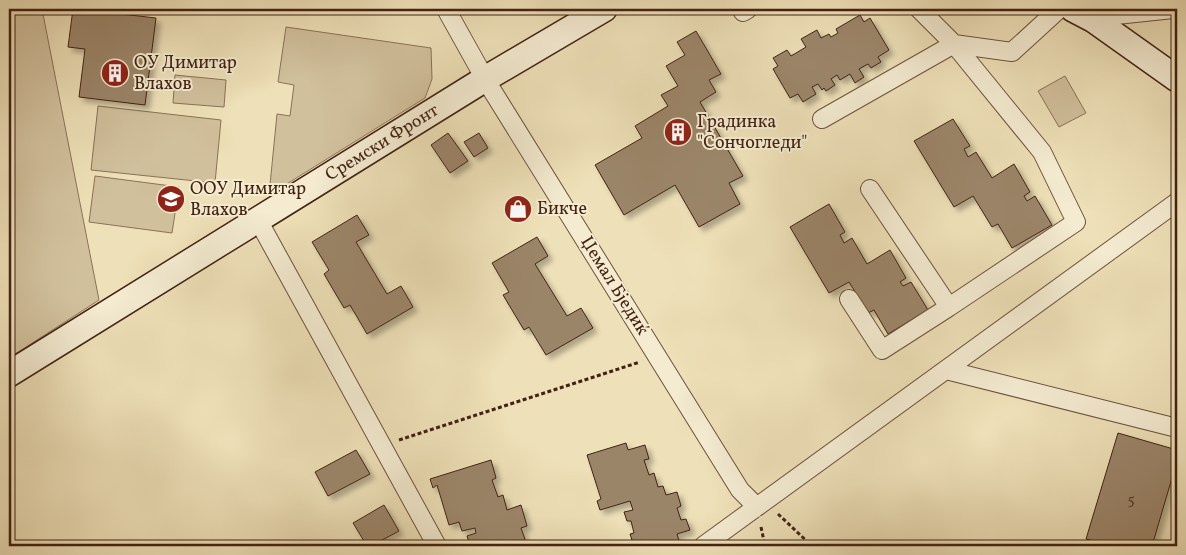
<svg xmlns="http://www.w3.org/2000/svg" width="1186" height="555" viewBox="0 0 1186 555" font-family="Vollkorn,serif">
<defs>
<filter id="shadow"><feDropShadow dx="4.5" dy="4.5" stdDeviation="2.5" flood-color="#0004"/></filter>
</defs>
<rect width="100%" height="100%" fill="#eee0b8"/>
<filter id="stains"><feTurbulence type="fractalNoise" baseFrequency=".004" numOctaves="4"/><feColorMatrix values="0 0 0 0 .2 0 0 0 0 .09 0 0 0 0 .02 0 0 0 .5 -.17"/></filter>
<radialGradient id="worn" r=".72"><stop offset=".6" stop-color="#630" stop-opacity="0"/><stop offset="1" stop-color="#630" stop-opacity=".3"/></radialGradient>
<path fill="#d1c09c" stroke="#8a7258" d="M9,9H42L99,300L9,358Z
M286,27L431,48L432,79L425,98L269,195L277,114L290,116L294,85L278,82Z
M175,75L226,80L224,107L173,103Z
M1065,76L1086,113L1059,127L1038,91Z
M98,106L221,120L215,183L91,170Z
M95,176L179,187L172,233L89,222Z"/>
<path fill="#9b8569" stroke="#422313" filter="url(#shadow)" d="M73,9H95V11L156,18L145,105L79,97L85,49L68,47Z
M860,15L864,22L870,18L889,50L878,57L881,62L871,68L868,64L859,69L864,77L855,83L850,74L840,80L837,75L831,79L835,85L826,91L824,88L822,90L818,84L812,87L816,94L803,102L798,94L790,98L773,69L778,66L773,58L787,50L791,56L806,47L801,39L817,30L821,38L829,34L831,37L838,33L836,29Z
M696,31L721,74L709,80L716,92L700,102L743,176L729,183L740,204L699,227L675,185L624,215L595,165L642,138L635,126L668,106L661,95L678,86L666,66L685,55L677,42Z
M953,119L970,146L964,149L968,157L976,152L992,178L1014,164L1030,192L1024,196L1027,201L1035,196L1052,225L1012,248L998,224L992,227L973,196L954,207L914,141Z
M448,133L468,161L450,173L431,145Z
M479,133L488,148L474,157L464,142Z
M829,204L845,232L840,235L844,243L852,238L867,264L890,250L906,278L900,282L903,286L911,282L928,310L888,334L874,310L868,313L849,282L829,293L790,227Z
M357,215L369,235L356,242L387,294L401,286L413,307L367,334L350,305L344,308L324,274L329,270L312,242Z
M537,237L548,256L535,264L567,316L581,308L593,328L546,355L529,327L524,330L503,295L509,292L492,263Z
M1118,433L1177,450V461L1152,546H1111L1086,539Z
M626,443L628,450L645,445L649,459L644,460L649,475L654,473L658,487L663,486L666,495L677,492L681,506L677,508L681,520L686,519L690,530L677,534L680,544L674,546H634L630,534L634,533L631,521H627L624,512L633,510L630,501L600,510L597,501L601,499L587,455Z
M356,450L370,474L328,496L315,472Z
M491,460L496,478L492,480L498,497L503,495L507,510L521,505L527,526L521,528L527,545L533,544L534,546H470L467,536L476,533L475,528L462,531L459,522L449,525L437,485L433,488L430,479Z
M384,505L399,531L371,546H367L353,523Z"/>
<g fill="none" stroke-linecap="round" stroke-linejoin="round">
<defs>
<path id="street" d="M446,9L485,79L740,490L757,507
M743,12L748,9
M1094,20L1107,16L1173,9
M822,119L954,44L1012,52L1059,9
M870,189L949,307L1076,222L1042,152L954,44L919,9
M258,220L437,546
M849,299L882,350L949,307
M946,370L1177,428
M703,546L1177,202"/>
<g id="secondary">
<path d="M1073,9L1094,20L1177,79"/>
<path id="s1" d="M9,374L485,79L604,9"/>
</g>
</defs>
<use href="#street" stroke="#6d523c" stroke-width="20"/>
<use href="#secondary" stroke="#422313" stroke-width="28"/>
<path stroke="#422313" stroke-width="3" stroke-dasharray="4 2.5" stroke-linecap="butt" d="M399,440L640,362
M778,514L812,546
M761,527L765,546"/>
<use href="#street" stroke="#f4ebd1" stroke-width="18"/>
<use href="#secondary" stroke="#f4ebd1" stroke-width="25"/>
</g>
<defs>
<symbol id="building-disc" viewBox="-11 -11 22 22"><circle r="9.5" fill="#8f2418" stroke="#f4ebd1"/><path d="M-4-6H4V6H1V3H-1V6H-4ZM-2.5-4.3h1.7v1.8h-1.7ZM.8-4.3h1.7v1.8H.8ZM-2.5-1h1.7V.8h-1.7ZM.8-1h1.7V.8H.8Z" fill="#fff"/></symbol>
<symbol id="school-disc" viewBox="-11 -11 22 22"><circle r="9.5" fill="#8f2418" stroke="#f4ebd1"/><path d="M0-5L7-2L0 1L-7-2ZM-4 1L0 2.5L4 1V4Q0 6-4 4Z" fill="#fff"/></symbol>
<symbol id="shop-disc" viewBox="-11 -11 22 22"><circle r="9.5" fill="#8f2418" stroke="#f4ebd1"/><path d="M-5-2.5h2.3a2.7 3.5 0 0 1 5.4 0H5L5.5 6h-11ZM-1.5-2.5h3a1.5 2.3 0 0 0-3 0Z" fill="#fff"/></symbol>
</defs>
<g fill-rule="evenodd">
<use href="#building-disc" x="99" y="57" width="32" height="32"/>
<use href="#building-disc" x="662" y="116" width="32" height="32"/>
<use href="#school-disc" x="155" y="183" width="32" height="32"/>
<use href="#shop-disc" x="502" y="193" width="32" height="32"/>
</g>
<g text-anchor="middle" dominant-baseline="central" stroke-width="4" stroke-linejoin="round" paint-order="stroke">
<g font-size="15" fill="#583c28">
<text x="1131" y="500">5</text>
</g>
<g font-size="18" fill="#422313" stroke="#f4ebd1" text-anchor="start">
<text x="134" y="63">ОУ Димитар<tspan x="134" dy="21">Влахов</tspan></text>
<text x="697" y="122">Градинка<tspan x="697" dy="21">"Сончогледи"</tspan></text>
<text x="190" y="189">ООУ Димитар<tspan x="190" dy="21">Влахов</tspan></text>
<text x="537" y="209">Бикче</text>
</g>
<g font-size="18" fill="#422313" stroke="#f4ebd1">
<text stroke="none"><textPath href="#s1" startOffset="439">Сремски Фронт</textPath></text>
<text transform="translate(614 286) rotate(58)">Џемал Бједиќ</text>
</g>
</g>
<rect width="1186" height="555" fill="none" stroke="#eee0b8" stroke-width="30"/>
<rect x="10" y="10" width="1166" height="535" fill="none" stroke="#422313" stroke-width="2.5"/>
<rect x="15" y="15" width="1156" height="525" fill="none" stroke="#422313"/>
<rect width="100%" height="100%" filter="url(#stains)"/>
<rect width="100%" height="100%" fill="url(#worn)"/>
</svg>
